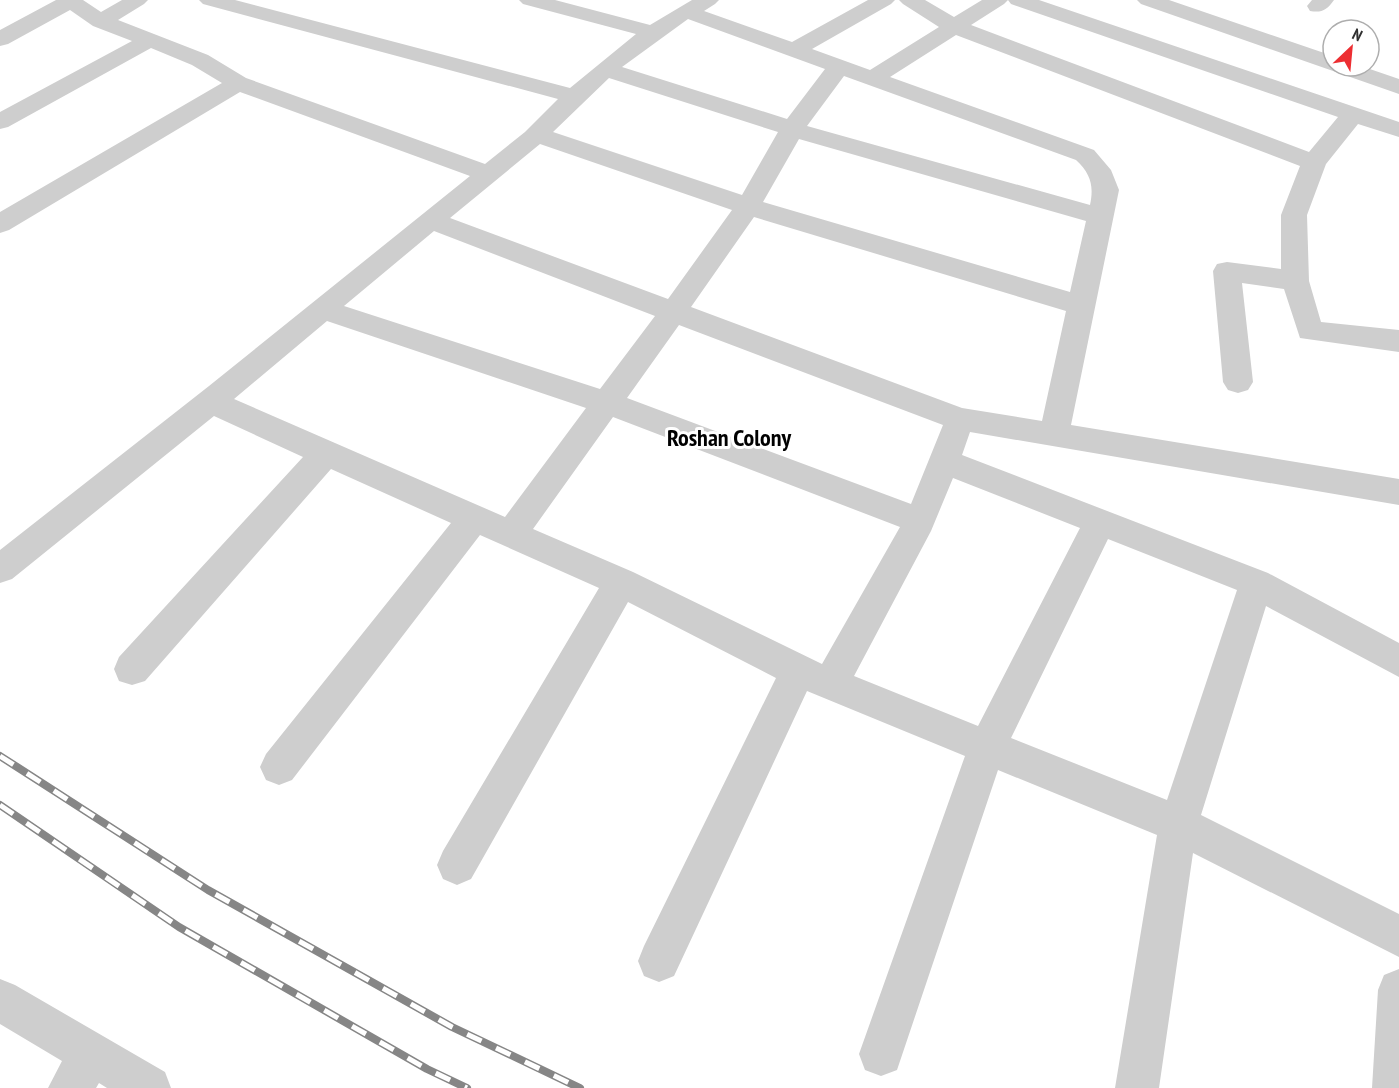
<svg xmlns="http://www.w3.org/2000/svg" width="1399" height="1088" viewBox="0 0 1399 1088" font-family="'PT Sans Narrow',sans-serif">
<rect width="100%" height="100%" fill="#fff"/>
<g fill="none" stroke-linecap="round" stroke-linejoin="round">
<path fill="#cecece" fill-rule="evenodd" d="M56,0H83L101,12L122,0H148L144,4L118,20L208,55L246,78L485,164L525,132L558,99L203,4L199,0H235L570,88L636,34L523,4L519,0H555L650,25L692,0H719L715,4L704,11L792,42L868,0H895L891,4L812,49L870,70L939,27L903,4L899,0H925L954,17L982,0H1039L1399,122V137L1358,124L1326,164L1307,215L1309,281L1321,322L1399,330V352L1300,338L1284,289L1242,283L1253,382L1248,390L1238,393L1228,390L1223,382L1213,271L1217,264L1227,262L1281,269V215L1300,166L956,35L890,77L1094,150L1111,170L1119,190L1071,425L1399,479V505L970,432L962,455L1268,573L1399,643V677L1266,606L1201,815L1399,914V957L1193,853L1159,1088H1115L1157,835L998,770L897,1070L881,1076L865,1070L859,1054L965,756L807,691L674,976L659,982L644,976L638,961L644,946L776,678L628,602L471,879L457,885L443,879L437,865L443,851L599,588L480,535L292,780L279,785L266,780L260,767L266,754L451,523L331,469L145,681L132,685L119,681L114,669L119,657L303,457L214,416L12,579L0,583V550L209,386L470,176L240,92L9,230L0,233V212L222,83L192,65L151,48L8,127L0,129V112L132,41L93,26L70,10L8,44L0,46V30ZM1008,0L1011,4L1338,117L1309,152L971,25L1004,4ZM688,19L825,69L787,119L622,67ZM844,76L1076,160C1091,174 1094,186 1090,205L807,126ZM609,78L778,132L742,195L553,132ZM799,139L1086,221L1070,292L763,202ZM540,144L732,210L668,299L450,218ZM754,217L1066,311L1042,421L962,408L691,307ZM434,231L655,316L600,389L344,306ZM327,321L586,408L505,517L234,399ZM679,325L943,425L911,504L627,398ZM613,417L900,527L822,664L633,572L533,529ZM953,478L1080,528L978,726L854,676L931,531ZM1108,539L1237,590L1167,800L1011,738Z
M1137,0H1169L1333,56V66H1361L1399,79V94L1141,4Z
M1312,0H1334C1327,10 1322,13 1310,11L1307,6Z
M1399,969V1088H1372L1378,990L1384,975Z
M0,979L15,985L165,1072L171,1088H107L99,1083L96,1088H48L62,1061L0,1024Z"/>
<defs>
<path id="rail" d="M0,756L208,890L452,1027L580,1088
M0,805L179,927L427,1069L467,1088"/>
</defs>
<use href="#rail" stroke="#868686" stroke-width="8"/>
<use href="#rail" stroke="#fff" stroke-width="5" stroke-dasharray="16" stroke-linecap="butt"/>
</g>
<g text-anchor="middle" dominant-baseline="central" stroke-width="6" stroke-linejoin="round" paint-order="stroke">
<g font-size="24" font-weight="bold" fill="#000" stroke="#fff">
<text x="729" y="437">Roshan Colony</text>
</g>
</g>
<g transform="translate(1351 48) rotate(26)"><circle r="28" fill="#ffffff" stroke="#adadad" stroke-width="1.5"/>
<path d="M0-4.5L10 22L0 15L-10 22Z" fill="#ed2e32"/>
<text y="-9" font-size="16" font-weight="bold" text-anchor="middle" fill="#313131">N</text>
</g>
</svg>
